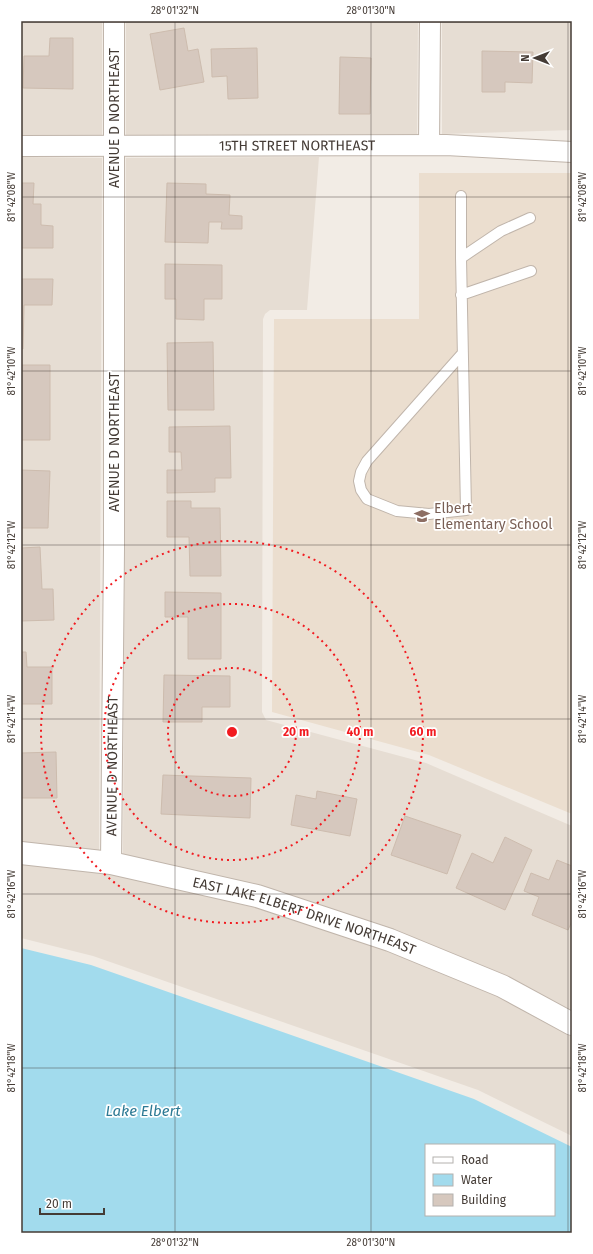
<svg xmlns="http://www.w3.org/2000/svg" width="593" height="1254" viewBox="0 0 593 1254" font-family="'Fira Sans',sans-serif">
<rect width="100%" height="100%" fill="#f2ece5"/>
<path fill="#e6ddd3" d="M21,21H102V136L21,135Z
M126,21H418L417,134L126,136Z
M442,21H572V130L442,134Z
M21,157L102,158L99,851L21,842Z
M319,157L307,310H270L265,314L263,319L262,712L266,720L426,763L572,826V1012L508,976L395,930L261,886L123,855L126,158Z
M21,864L110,874L253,907L385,950L496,995L572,1037V1136L478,1090L93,956L21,938Z"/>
<path fill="#ebdecf" d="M419,173H572V814L429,755L272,712L274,319H419Z"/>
<path fill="#a2dbed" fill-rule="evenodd" d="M21,948L91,965L474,1099L572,1147V1233H21ZM426,1145H554V1215H426Z"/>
<path fill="#d6c8be" stroke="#cdbcae" d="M184,28L188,51L198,49L204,82L160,90L150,34Z
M50,38H73V89L23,88L24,56H49Z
M257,48L258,98L228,99L227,76L212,77L211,49Z
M482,51L533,52L532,83L505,82V92H482Z
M340,57L371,58L370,114H339Z
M21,183H34L33,204H41V225L53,226V248H21Z
M167,183L206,184V194L230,195L229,215L242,216V229H221L222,222H209L208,243L165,242Z
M165,264L222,265V299H204V320L176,319V299H165Z
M21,279H53L52,305H24L23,349H21Z
M213,342L214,410H168L167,343Z
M21,365H50V440H21Z
M230,426L231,478H215V492L167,493V470H182L181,452H169V427Z
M21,470L50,471L48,528H21Z
M167,501H191V508H220L221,576H190L189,537H167Z
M40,547L42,589H53L54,620L21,621V548Z
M165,592L221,593V659H188V617H165Z
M21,652H26L27,667H52V704H21Z
M164,675L230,676V707H202V722H163Z
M56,752L57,798H21V753Z
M163,775L251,778L250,818L161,814Z
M317,791L357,799L350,836L291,825L296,795L316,799Z
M405,816L461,835L447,874L391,855Z
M505,837L532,850L505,910L456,888L472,853L493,863Z
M557,860L572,866V921L568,930L532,915L539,897L524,891L531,873L549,880Z"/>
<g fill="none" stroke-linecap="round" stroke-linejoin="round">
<defs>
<path id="service" d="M461,258V196
M461,295L531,271
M462,354L367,461L361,472L359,481L361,490L367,499L397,511L429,514L466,510L461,258L501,231L530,218"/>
<g id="minor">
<path d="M429,145L430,21"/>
<path id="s1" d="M21,146L446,145L572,152"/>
<path id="s2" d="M111,863L114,549V21"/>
</g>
<g id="tertiary">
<path id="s3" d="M21,853L111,863L257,896L390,940L502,986L572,1024"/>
</g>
</defs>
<use href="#service" stroke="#c0b5ab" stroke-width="12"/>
<use href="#minor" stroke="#c0b5ab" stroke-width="22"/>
<use href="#tertiary" stroke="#c0b5ab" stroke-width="24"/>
<use href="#service" stroke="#fff" stroke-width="10"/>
<use href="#minor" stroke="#fff" stroke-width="20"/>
<use href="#tertiary" stroke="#fff" stroke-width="22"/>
</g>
<path fill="none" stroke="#443b35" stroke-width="1" stroke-opacity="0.45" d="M175,21V1233M371,21V1233M568,21V1233M21,22H572M21,197H572M21,371H572M21,545H572M21,719H572M21,894H572M21,1068H572"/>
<g fill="none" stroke="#f21b20" stroke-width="2" stroke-dasharray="2 4">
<circle cx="232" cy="732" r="64"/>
<circle cx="232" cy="732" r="128"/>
<circle cx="232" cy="732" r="191"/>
</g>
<defs>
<symbol id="school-bare" viewBox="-9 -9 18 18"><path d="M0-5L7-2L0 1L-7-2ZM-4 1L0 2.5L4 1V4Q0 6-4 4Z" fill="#8d6e63" stroke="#fff" stroke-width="2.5" paint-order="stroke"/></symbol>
</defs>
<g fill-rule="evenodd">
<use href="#school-bare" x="411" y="505" width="22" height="22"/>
</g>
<g text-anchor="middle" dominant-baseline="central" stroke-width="3.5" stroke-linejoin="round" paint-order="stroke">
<g font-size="14" fill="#443b35" stroke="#fff">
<text transform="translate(114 118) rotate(-90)">AVENUE D NORTHEAST</text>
<text stroke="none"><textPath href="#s1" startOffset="276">15TH STREET NORTHEAST</textPath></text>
<text transform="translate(114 442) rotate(-90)">AVENUE D NORTHEAST</text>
<text stroke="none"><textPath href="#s2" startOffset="97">AVENUE D NORTHEAST</textPath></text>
<text stroke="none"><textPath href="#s3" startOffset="291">EAST LAKE ELBERT DRIVE NORTHEAST</textPath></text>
</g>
<g font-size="14" fill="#785e54" stroke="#fff" text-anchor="start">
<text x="434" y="508">Elbert<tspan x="434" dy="16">Elementary School</tspan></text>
</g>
<g font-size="15" font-style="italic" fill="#2d7a95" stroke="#fff">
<text x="143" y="1111">Lake Elbert</text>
</g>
</g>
<circle cx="232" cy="732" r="6" fill="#f21b20" stroke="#fff" stroke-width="2"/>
<g font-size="12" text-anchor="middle" font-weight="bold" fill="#f21b20" stroke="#fff" stroke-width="3.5" stroke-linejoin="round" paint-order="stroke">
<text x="296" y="736">20 m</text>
<text x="360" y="736">40 m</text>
<text x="423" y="736">60 m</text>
</g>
<rect width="593" height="1254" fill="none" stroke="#ffffff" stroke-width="44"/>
<rect x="425" y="1144" width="130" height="72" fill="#ffffff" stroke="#b4b1ae"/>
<rect x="433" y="1157" width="20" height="6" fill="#ffffff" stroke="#b4b1ae"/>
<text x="461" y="1164" font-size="12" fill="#443b35">Road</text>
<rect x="433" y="1174" width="20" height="12" fill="#a2dbed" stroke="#b4b1ae"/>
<text x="461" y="1184" font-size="12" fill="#443b35">Water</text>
<rect x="433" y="1194" width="20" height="12" fill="#d6c8be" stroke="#b4b1ae"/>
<text x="461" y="1204" font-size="12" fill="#443b35">Building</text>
<g transform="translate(535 58) rotate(270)" stroke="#ffffff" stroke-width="3" paint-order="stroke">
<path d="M0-3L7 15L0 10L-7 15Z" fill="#443b35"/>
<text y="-6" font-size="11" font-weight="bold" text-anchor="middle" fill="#443b35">N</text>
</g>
<path d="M40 1208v6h64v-6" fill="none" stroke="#443b35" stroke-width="2"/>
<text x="46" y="1208" font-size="12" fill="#443b35" stroke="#ffffff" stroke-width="3" paint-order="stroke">20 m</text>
<rect x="22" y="22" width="549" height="1210" fill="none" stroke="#443b35" stroke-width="1.5"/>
<g font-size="10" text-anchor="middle" fill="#443b35">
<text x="175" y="14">28°01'32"N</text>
<text x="371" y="14">28°01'30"N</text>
<text transform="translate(582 197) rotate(-90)" y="4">81°42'08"W</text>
<text transform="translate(11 197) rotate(-90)" y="4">81°42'08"W</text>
<text transform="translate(582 371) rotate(-90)" y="4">81°42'10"W</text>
<text transform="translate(11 371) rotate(-90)" y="4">81°42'10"W</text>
<text transform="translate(582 545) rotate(-90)" y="4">81°42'12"W</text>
<text transform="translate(11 545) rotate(-90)" y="4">81°42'12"W</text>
<text transform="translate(11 719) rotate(-90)" y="4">81°42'14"W</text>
<text transform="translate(582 719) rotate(-90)" y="4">81°42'14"W</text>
<text transform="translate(582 894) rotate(-90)" y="4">81°42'16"W</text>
<text transform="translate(11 894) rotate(-90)" y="4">81°42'16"W</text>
<text transform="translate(582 1068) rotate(-90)" y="4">81°42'18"W</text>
<text transform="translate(11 1068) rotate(-90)" y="4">81°42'18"W</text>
<text x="175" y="1246">28°01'32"N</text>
<text x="371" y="1246">28°01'30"N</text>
</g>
</svg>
